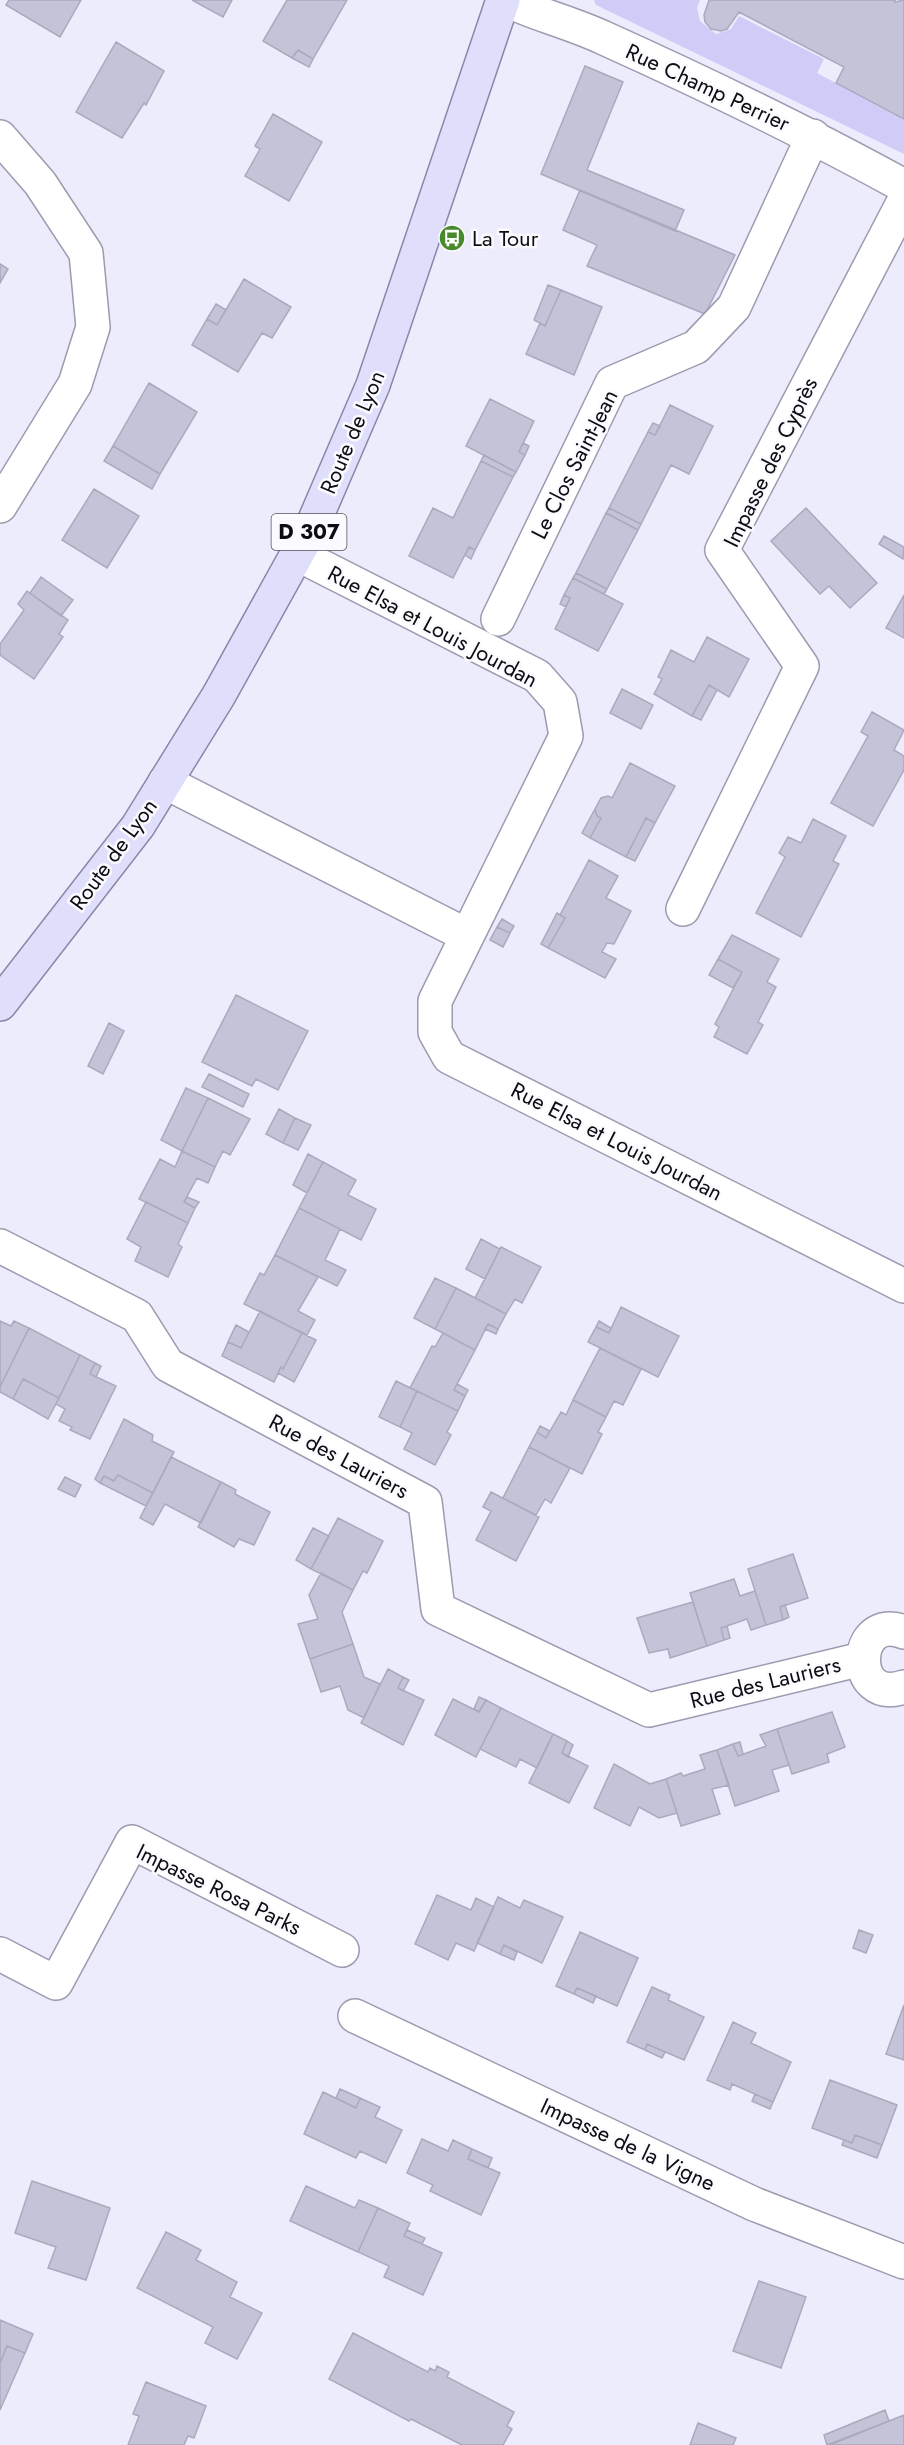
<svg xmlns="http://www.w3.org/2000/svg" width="904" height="2445" viewBox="0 0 904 2445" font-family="Jost,sans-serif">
<rect width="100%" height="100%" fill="#edecfd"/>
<path fill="#cfcdf8" d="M594,0H700L697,8L700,21L716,34L731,29L739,16L824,59L817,73L904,119V154L596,5Z"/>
<path fill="#c4c3d8" stroke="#aaa9bd" stroke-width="1.5" d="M9,0H81L60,37L6,5Z
M192,0H232L223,17Z
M287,0H347L313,59L298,50L292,58L263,41Z
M709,0H895V2L904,0V119L836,83L844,67L739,12L727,29L721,31L711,29L705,22L704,15Z
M116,42L164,71L146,105L144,103L122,138L76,112Z
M298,50L313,59L309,67L292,58Z
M585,66L623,82L587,170L684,210L675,231L541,174Z
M273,114L322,142L289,201L245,176L260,149L255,146Z
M580,190L735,255L705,314L587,266L597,245L563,230Z
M0,264L8,269L0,283Z
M244,279L291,307L272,338L262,333L238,372L192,345L207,319L217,325Z
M548,285L561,290L545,326L534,320Z
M561,290L602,307L574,375L526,354L540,323L545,326Z
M216,304L226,310L217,325L207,319Z
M149,383L197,412L160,474L113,446Z
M490,399L534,421L519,452L525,455L516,472L466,446Z
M670,405L713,426L689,474L671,465L641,524L609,508L648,432L655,435Z
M653,423L660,426L655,435L648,432Z
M523,443L529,446L525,455L519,452Z
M113,446L160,474L152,489L104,461Z
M484,455L516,472L513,477L481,461Z
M481,461L513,477L475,550L469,547L453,578L409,556L433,508L453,518Z
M94,489L139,516L107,568L62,540Z
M609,508L641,524L638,530L606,513Z
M806,508L877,583L850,608L829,586L820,594L771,541Z
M606,513L638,530L607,589L576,573Z
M884,536L904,547L903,559L879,544Z
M469,547L475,550L471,559L465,555Z
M576,573L607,589L604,594L573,578Z
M41,577L73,600L61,616L30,593Z
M573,578L623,604L598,651L555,629L570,598L564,595Z
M27,591L68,620L59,634L63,637L34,679L0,655V644L24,610L18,604Z
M564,595L570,598L566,607L560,604Z
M904,595V638L886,628Z
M707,637L749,659L729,697L709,685L692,716L654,694L662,679L658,677L671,650L694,662Z
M709,685L717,690L701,720L692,716Z
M622,689L653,705L641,729L610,713Z
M872,712L904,730L894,750L904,756V770L873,826L831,803L868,736L861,732Z
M630,763L675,786L655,823L646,818L626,857L590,838L601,818L597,816L595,809L601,798L608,796L612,798Z
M595,809L597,816L601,818L590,838L582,833Z
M646,818L655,823L635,861L626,857Z
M813,819L846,836L833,861L839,864L801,937L756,913L785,857L779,853L788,837L801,843Z
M589,860L618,876L606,898L631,911L614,944L607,943L602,952L616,959L605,978L548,948L565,918L560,915Z
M557,913L565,918L548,948L541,944Z
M502,919L514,926L510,933L497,927Z
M497,927L510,933L503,947L490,940Z
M732,935L779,959L767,982L776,987L758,1022L763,1025L747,1054L714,1037L719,1027L715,1024L742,972L718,959Z
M718,959L742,972L733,988L709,975Z
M236,995L308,1031L278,1090L256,1079L252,1086L202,1062Z
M109,1023L124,1031L103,1074L88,1066Z
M209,1074L249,1094L243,1107L202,1087Z
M186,1088L208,1098L182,1151L161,1140Z
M208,1098L250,1119L230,1155L223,1151L215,1167L182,1151Z
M279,1109L295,1118L283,1143L266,1134Z
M295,1118L311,1125L298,1150L283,1143Z
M182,1151L215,1167L208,1183L197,1178L184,1202L195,1208L188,1223L139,1199L160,1159L175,1167Z
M308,1154L323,1162L307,1193L293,1185Z
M323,1162L356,1180L348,1195L376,1209L361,1240L299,1208Z
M187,1197L199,1202L195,1208L184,1202Z
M146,1202L188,1223L178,1244L182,1247L168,1277L135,1261L141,1247L127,1239Z
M299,1208L340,1229L325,1260L346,1270L337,1286L275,1255Z
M481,1239L500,1249L485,1279L466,1269Z
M501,1247L541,1267L522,1303L515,1299L506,1314L475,1298Z
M275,1255L318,1277L298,1311L315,1320L307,1335L244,1304L260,1273L264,1275Z
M435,1278L456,1288L435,1329L414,1318Z
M456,1288L506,1314L498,1329L488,1324L475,1350L435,1329Z
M621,1307L679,1336L658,1377L588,1342L596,1327L609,1333Z
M260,1311L302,1333L283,1369L281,1367L274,1382L222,1356L228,1342L241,1348Z
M0,1321L11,1326L14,1321L29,1328L0,1387Z
M599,1321L611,1328L609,1333L596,1327Z
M488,1324L498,1329L496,1334L485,1329Z
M236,1325L249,1332L241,1348L228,1342Z
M29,1328L80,1355L59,1398L23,1379L13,1399L0,1392V1387Z
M302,1333L316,1340L294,1382L278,1373L281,1367L283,1369Z
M443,1333L475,1350L454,1390L465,1396L458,1411L410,1388L432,1346L435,1347Z
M600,1348L641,1369L623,1405L614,1401L606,1417L573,1400Z
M80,1355L95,1363L90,1374L116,1386L90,1439L70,1430L72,1427L59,1421L65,1409L56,1404Z
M95,1363L101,1366L96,1377L90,1374Z
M23,1379L59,1398L48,1419L13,1399Z
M396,1381L417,1391L400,1427L379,1417Z
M457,1384L468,1390L465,1396L454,1390Z
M417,1391L458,1411L447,1432L451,1435L435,1465L404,1449L412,1433L400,1427Z
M573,1400L606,1417L598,1432L602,1434L582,1474L529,1447L537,1432L546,1438L561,1412L566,1415Z
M124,1419L153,1435L152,1441L174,1452L153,1493L118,1475L114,1481L104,1476L100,1483L95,1479Z
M540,1426L550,1431L546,1438L537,1432Z
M529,1447L570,1468L551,1503L545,1499L536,1515L503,1498Z
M171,1457L221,1482L201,1523L165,1504L153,1525L140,1518Z
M118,1475L153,1493L146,1506L100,1483L104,1476L114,1481Z
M65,1477L81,1485L75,1497L58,1489Z
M221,1482L236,1490L235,1494L270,1512L254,1545L239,1539L234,1547L198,1527Z
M491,1492L539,1517L516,1561L476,1540L491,1511L483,1507Z
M338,1518L383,1541L367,1573L363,1571L353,1590L311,1569Z
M313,1528L329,1536L311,1569L296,1560Z
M793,1554L808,1598L780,1607L783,1620L766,1625L748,1569Z
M321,1573L353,1590L342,1612L353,1644L310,1659L298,1624L318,1619L309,1595Z
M734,1579L740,1596L755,1591L766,1625L751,1630L747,1619L721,1628L724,1640L707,1646L690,1593Z
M693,1602L707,1646L670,1658L668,1649L649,1653L637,1618Z
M785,1605L789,1617L783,1620L780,1607Z
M727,1626L730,1638L724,1640L721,1628Z
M353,1644L364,1677L380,1684L364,1718L348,1710L340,1686L321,1692L310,1659Z
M388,1669L403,1677L398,1688L424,1700L403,1745L361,1723Z
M403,1677L409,1680L403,1691L398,1688Z
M479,1697L486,1700L479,1712L474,1709Z
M453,1699L479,1712L486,1700L501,1708L476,1757L435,1735Z
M501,1708L553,1734L537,1768L520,1759L516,1767L480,1749Z
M832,1712L845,1747L827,1754L829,1762L792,1774L777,1729Z
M777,1729L789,1765L772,1770L779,1791L735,1806L717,1750L733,1744L738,1756L766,1746L760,1735Z
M553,1734L567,1741L562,1753L588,1766L569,1803L529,1783Z
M567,1741L573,1745L568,1757L562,1753Z
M740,1742L743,1754L738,1756L733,1744Z
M717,1750L729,1785L712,1789L720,1814L681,1826L666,1779L681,1773L683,1776L705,1769L700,1755Z
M614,1764L650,1784L666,1779L677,1813L659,1818L639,1807L630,1826L594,1808Z
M437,1895L471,1910L476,1898L494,1907L474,1951L456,1943L448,1960L415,1944Z
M498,1897L520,1908L524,1900L563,1917L542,1963L504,1945L500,1954L477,1943Z
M859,1930L873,1935L866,1953L853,1948Z
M580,1932L638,1958L617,2006L577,1988L574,1994L556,1986Z
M504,1945L517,1952L514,1960L500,1954Z
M652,1987L670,1995L668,2000L704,2017L684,2060L647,2044L645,2050L627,2042Z
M577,1988L596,1996L593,2003L574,1994Z
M904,2005V2060L886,2054Z
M733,2022L756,2033L751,2043L791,2062L773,2102L732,2084L730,2090L707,2080Z
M647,2044L665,2052L662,2058L645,2050Z
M830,2080L897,2105L882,2145L855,2135L852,2143L812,2128Z
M340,2089L360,2098L356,2108L336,2098Z
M323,2092L356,2108L360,2098L380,2107L375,2117L402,2130L386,2163L360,2151L356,2158L304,2134Z
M755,2094L773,2102L770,2109L752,2101Z
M855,2135L882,2145L877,2158L842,2145L844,2140L852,2143Z
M422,2139L448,2151L453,2140L472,2149L468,2159L500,2173L481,2215L430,2191L433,2185L407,2173Z
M472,2149L492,2158L488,2168L468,2159Z
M32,2181L110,2208L86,2280L48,2268L56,2247L15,2233Z
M306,2186L355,2208L359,2200L378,2208L358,2252L290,2221Z
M378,2208L410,2223L404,2236L442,2253L423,2295L384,2277L389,2266L358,2252Z
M407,2230L425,2238L422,2244L404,2236Z
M166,2232L201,2250L196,2260L237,2282L230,2297L262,2313L237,2359L205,2343L213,2327L137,2288Z
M759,2281L806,2297L781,2368L733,2351Z
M0,2320L33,2334L25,2353L7,2346L0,2363Z
M353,2333L428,2372L430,2368L435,2371L437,2366L449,2372L447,2377L514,2412L507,2426L512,2429L503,2445H462L411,2419L409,2421L329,2379Z
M7,2346L25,2353L0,2410V2363Z
M146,2382L206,2406L194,2438L188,2436L184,2445H128L139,2416L133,2414Z
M885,2410L889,2421L827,2445L824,2435Z
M904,2415V2445H830L889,2421Z
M698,2423L736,2438L733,2445H690Z"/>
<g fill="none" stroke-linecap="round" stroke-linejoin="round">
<defs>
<path id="minor" d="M506,0C538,15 572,23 604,38C706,84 806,132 904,186
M0,137L40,183L86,253L93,327L75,384L0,506
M297,554L537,676L560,702L566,736L435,1001V1032L449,1057L904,1286
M498,619L612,383L696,347L734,307L813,136
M165,782L466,935
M683,909L802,666L722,550L904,201
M0,1246L137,1316L168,1365L425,1502L438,1609L649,1710L862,1659
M904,1632C852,1611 848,1706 904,1687
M0,1954L56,1983L132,1842L342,1950
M355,2016L754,2204L904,2262"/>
<path id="major" d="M0,1004L138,826L219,695L311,529L373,385L503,0"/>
</defs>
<use href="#minor" stroke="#9c9baf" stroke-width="36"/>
<use href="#major" stroke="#8987a8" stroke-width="36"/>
<use href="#minor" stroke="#fff" stroke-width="33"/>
<use href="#major" stroke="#e0dffb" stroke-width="33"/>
</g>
<defs>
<symbol id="bus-disc" viewBox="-11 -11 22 22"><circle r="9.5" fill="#47892b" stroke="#fbfbff"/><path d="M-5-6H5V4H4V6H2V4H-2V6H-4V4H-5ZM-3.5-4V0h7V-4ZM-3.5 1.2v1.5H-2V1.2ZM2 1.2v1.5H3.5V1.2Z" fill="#fff"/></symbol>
</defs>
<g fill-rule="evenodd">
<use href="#bus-disc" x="437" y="223" width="30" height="30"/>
</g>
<g text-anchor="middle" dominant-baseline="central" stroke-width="5" stroke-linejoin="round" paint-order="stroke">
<rect fill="#fbfbff" stroke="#54545a" stroke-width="1.5" x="271.5" y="514" width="75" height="36" rx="4.5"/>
<g font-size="21" font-weight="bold" fill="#0d0c13">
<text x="309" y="532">D 307</text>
</g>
<g font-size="22" fill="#0d0c13" stroke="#fbfbff">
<text transform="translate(708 87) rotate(25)">Rue Champ Perrier</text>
<text transform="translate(352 432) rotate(-67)">Route de Lyon</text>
<text transform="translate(770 462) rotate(-64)">Impasse des Cyprès</text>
<text transform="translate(574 464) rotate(-63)">Le Clos Saint-Jean</text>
<text transform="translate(433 626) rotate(28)">Rue Elsa et Louis Jourdan</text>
<text transform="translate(113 854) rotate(-54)">Route de Lyon</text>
<text transform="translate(617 1141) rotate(27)">Rue Elsa et Louis Jourdan</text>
<text transform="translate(339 1456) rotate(28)">Rue des Lauriers</text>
<text transform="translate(765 1682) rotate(-14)">Rue des Lauriers</text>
<text transform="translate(219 1889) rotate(26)">Impasse Rosa Parks</text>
<text transform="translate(628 2144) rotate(25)">Impasse de la Vigne</text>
</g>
<g font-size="22" fill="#0d0c13" stroke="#fbfbff" text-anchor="start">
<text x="472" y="238">La Tour</text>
</g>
</g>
</svg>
